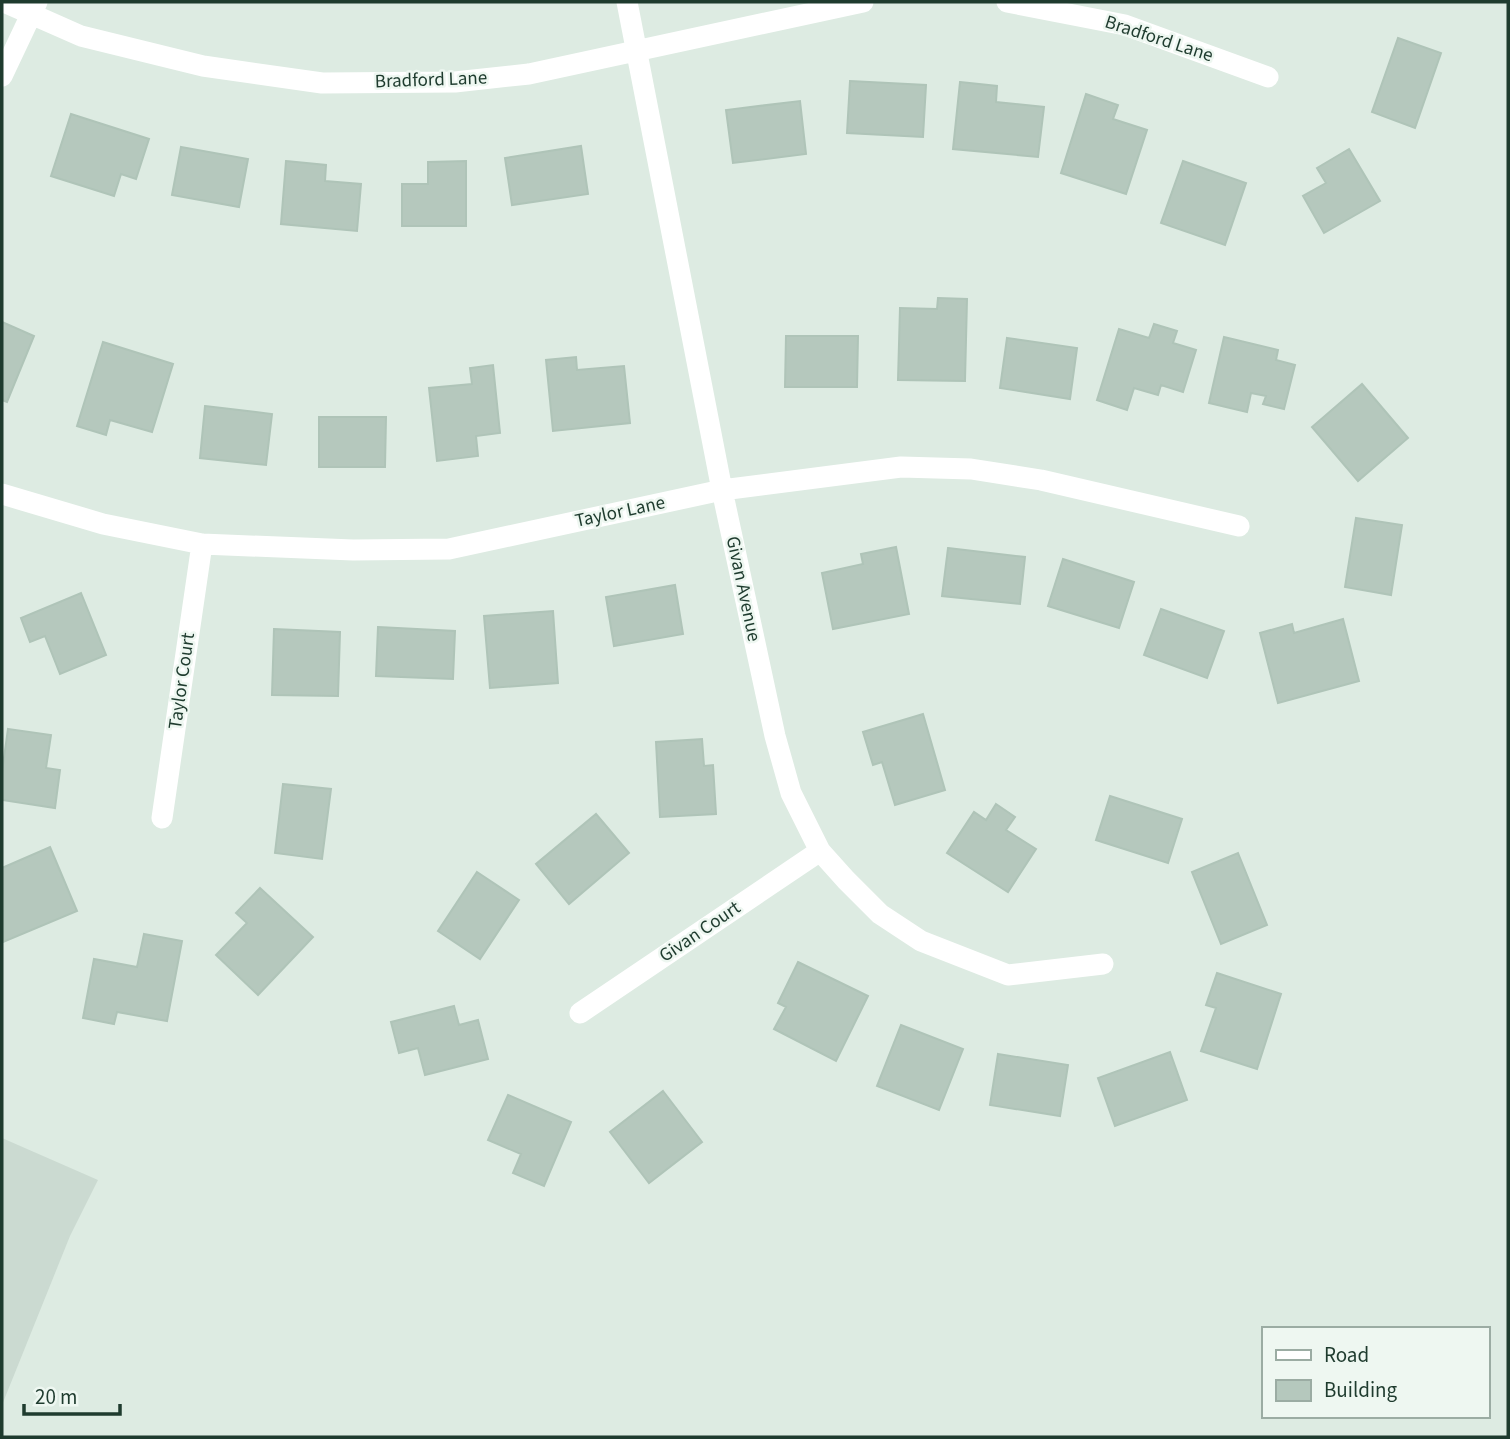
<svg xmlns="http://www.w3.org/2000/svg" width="1510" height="1439" viewBox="0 0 1510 1439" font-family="'Source Sans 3',sans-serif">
<rect width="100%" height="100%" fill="#ddebe2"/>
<path fill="#cbdad1" d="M2,1138L98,1180L70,1236L2,1405Z"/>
<path fill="#b5c8bd" stroke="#afc4b8" stroke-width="2" d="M1398,38L1441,53L1415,128L1372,112Z
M850,81L926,85L923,137L847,133Z
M960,82L997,86L996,102L1044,107L1038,157L953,149Z
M1086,94L1118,105L1113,119L1147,130L1126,194L1061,173Z
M800,101L806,154L733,163L726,110Z
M71,114L149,139L136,179L121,174L114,196L51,176Z
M581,146L588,194L512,205L505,158Z
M181,147L248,159L239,207L172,195Z
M1349,149L1380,201L1324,233L1303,196L1326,183L1317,168Z
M286,161L326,165L325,181L361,184L357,231L281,224Z
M466,161V226H402V184H428V162Z
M1183,161L1246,183L1225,245L1161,223Z
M938,298L967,299L965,381L898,380L900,308L937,309Z
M2,322L34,336L7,402L2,400Z
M1154,324L1177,331L1173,343L1196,350L1183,392L1161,385L1158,395L1134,388L1127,410L1097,400L1119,329L1149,338Z
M786,336H858L857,387H785Z
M1224,337L1278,350L1276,360L1295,365L1284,409L1263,404L1266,396L1251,393L1247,412L1209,403Z
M1007,338L1077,348L1070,399L1000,388Z
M103,342L173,364L152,432L110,420L106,435L77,426Z
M576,357L577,370L624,366L630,423L553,431L546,360Z
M493,365L500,433L476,436L478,456L437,461L429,388L472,384L470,368Z
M1362,384L1408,438L1358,481L1312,427Z
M205,406L272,414L266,465L200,458Z
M319,417H386L385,467H319Z
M1356,518L1402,525L1391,595L1345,587Z
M896,547L909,614L833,629L822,573L863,564L861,554Z
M948,548L1025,557L1020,604L942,596Z
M1063,559L1134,582L1119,628L1048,606Z
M675,585L683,634L614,646L606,597Z
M81,593L106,655L60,674L45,636L30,642L21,618Z
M1161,609L1224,631L1207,678L1144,655Z
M553,611L558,683L490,688L484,616Z
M1343,619L1359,681L1278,703L1260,633L1292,624L1294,633Z
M378,627L455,631L453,679L376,676Z
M274,629L340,632L338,696L272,695Z
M923,714L945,790L895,805L882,762L873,765L863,732Z
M8,729L51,735L46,768L60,770L55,808L2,800V772Z
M702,739L704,766L713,765L716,814L660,817L656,742Z
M283,784L331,789L322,859L275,853Z
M1110,796L1182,819L1168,863L1096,840Z
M996,804L1015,817L1006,830L1036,849L1008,892L947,853L974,812L986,820Z
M596,814L629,853L569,904L536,864Z
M50,847L77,911L3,942L2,868Z
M1238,853L1267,925L1221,944L1192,872Z
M477,872L519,900L480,959L438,931Z
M260,888L313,937L258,995L216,955L247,923L236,913Z
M144,934L182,941L167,1021L117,1012L114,1024L83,1018L94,959L137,967Z
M798,962L868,996L836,1061L774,1029L786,1007L778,1003Z
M1217,973L1281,994L1257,1069L1201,1051L1216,1008L1206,1005Z
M454,1006L459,1025L478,1020L488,1059L425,1075L418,1048L399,1053L391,1022Z
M901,1025L963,1049L939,1110L877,1086Z
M1170,1052L1187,1100L1115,1126L1098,1078Z
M998,1054L1068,1065L1060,1116L990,1105Z
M663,1091L702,1142L649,1183L610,1132Z
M508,1095L571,1122L544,1186L513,1173L521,1154L488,1140Z"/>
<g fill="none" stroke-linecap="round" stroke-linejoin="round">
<path stroke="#fff" stroke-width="21" d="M4,2L81,36L203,66L322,83L455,82L529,74L863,2
M627,2L722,490L775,736L791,793L820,851L846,880L880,914L921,941L1008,975L1103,964
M1007,2L1125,25L1268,77
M2,76L37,2
M2,494L103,524L202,544L353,550L449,549L722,490L901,467L971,469L1041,480L1239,526
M162,818L202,544
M580,1013L820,851"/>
</g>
<g text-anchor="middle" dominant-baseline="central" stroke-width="5" stroke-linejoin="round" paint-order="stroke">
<g font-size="19" fill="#1e3b2e" stroke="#eef7f1">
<text transform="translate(1159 39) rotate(18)">Bradford Lane</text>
<text transform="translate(431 80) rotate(-2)">Bradford Lane</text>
<text transform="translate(620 512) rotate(-12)">Taylor Lane</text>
<text transform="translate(743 589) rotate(78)">Givan Avenue</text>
<text transform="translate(182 681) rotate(-82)">Taylor Court</text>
<text transform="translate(700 932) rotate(-34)">Givan Court</text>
</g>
</g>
<rect width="1510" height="1439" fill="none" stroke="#1e3b2e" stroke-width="7"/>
<rect x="1262" y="1327" width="228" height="91" fill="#eef7f1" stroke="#9baca3" stroke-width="2"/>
<rect x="1276" y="1350" width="35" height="10" fill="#ffffff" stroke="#9baca3" stroke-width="2"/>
<text x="1324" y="1362" font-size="21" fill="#1e3b2e">Road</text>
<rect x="1276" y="1380" width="35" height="21" fill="#b5c8bd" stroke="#9baca3" stroke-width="2"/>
<text x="1324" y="1397" font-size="21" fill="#1e3b2e">Building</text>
<path d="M24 1404v10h96v-10" fill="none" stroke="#1e3b2e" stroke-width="3.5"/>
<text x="35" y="1404" font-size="21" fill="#1e3b2e" stroke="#eef7f1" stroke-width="5" paint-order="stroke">20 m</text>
</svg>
